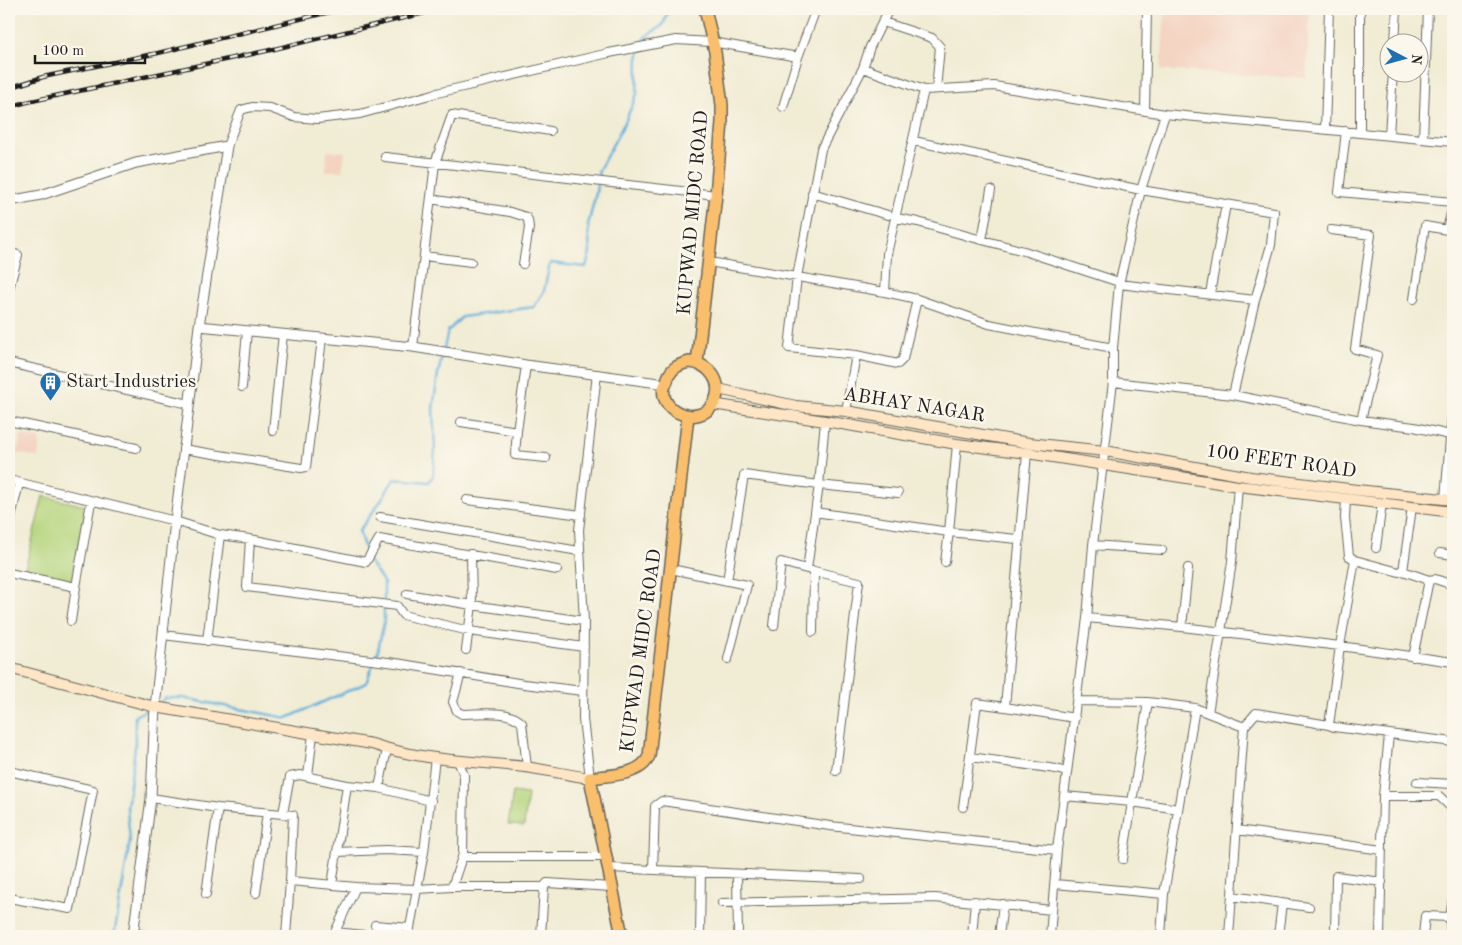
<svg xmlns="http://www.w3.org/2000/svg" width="1462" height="945" viewBox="0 0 1462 945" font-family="'Old Standard TT',serif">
<rect width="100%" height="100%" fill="#fbf7ec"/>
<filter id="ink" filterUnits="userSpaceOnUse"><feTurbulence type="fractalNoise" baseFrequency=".02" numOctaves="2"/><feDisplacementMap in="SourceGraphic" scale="10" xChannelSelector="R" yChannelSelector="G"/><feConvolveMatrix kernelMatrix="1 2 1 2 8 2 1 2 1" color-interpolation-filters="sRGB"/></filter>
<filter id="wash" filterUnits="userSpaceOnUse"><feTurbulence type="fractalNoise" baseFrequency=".0096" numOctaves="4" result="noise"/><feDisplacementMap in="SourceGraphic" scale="20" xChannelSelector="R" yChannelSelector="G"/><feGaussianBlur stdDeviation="1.12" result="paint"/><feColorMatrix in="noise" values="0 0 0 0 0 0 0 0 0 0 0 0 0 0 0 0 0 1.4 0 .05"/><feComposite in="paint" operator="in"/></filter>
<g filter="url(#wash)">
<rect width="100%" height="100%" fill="#f1ecd4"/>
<path fill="#f4d3c1" d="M1165,9H1310L1306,78L1161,70Z
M327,151L345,152L342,171H326Z
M21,435L40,438L38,457L17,453Z"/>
<path fill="#b3d47c" stroke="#68784c" d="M43,496L86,506L72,582L24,573Z
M513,792L528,794L524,826L508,825Z"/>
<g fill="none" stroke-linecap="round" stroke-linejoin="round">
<path stroke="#61afdb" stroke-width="2.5" d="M643,44L645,37L663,25L669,9
M367,556L359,531L380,502L394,479L429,482L433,476L435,450L433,409L438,374L448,331L462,317L534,307L544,291L550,263L586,267L590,253L588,225L596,193L599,170L625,122L637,94L638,58L641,49
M159,703L166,698H183L287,718L366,683L377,654L384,622V583L369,561
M114,936L130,841L127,808L135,747V716L148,709"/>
</g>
</g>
<g filter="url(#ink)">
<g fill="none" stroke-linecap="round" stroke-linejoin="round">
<defs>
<path id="minor" d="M889,9L870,47L863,68L821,149L797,277L789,348L856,355L898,364L903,359L917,299
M883,22L932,38L940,47L936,89
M1395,42L1397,9
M863,68L924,90L994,86L1165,114L1141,190L1119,284L1113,348V382L1093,545L1087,618L1057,850L1050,936
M924,90L887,254L885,292L917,299L989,324L1113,348
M783,107L798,57L816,9
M1145,111L1147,9
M1165,114L1453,142
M1325,129L1329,9
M1346,131L1339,192L1453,202
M1360,133V9
M1389,135L1393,72
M1423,139L1428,9
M914,141L1141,190L1274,212L1271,245L1255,300
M227,146L241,110L252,107L270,108L294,117L317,119L360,114L437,93L609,53L676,40L712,42L798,57
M385,157L716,195
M812,193L888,215
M431,199L510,212L526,217L528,220L529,228L523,264
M896,218L918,222L971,237L1024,251L1119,282
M1447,229L1453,206
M1331,230L1371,235L1355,349L1377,355L1361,420
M982,240L991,190
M9,252L18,255L9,289
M424,256L471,262
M709,262L885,292
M1210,294L1226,204
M1414,299L1425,226L1453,231
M413,347L435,163L452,115L550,131
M9,363L189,404
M1113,382L1233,395L1255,300L1119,284
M242,387L247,331
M1233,395L1361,420L1414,427L1450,435
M846,411L856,355
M9,421L136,448
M825,421L819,485L898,493
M461,422L517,431L526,365
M273,431L283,334
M517,431L515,455L546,458
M957,444L949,532L1017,539
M183,449L301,468L306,467L322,339
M9,480L175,521L220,535L207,641
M1346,499L1345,518L1349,556L1355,560L1399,572L1403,571L1429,580L1435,579L1453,585
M1445,499L1453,403
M467,500L581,515
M815,512L949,532L945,562
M380,517L579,551
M9,526L19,483
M220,535L250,539L247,587L397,606L403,615L407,616L469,631L584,647
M250,539L366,562L379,539L557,570
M1093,545L1162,550
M1376,548L1382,503
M1440,553L1453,555
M671,569L747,585L728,659
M814,571L859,582L836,771
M1403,571L1412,507
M9,573L76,587L91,502
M727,581L744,475L819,485L807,569
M407,594L472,605L584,621
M1087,618L1182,627L1340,646L1453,662
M71,621L76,587
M774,626L781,562L814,571L813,632
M1182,627L1188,568
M163,635L396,663L524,684L583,691
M466,650L472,605L471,554
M1413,657L1429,580
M461,673L453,702L457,711L462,714C481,714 508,709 522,723L527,767
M1077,701L1148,702L1195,708L1164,894L1161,936
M1005,707L1075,718
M1195,708L1244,727L1229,936
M1208,713L1232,562L1238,486
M1329,725L1340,646L1355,560
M1244,727L1256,713L1329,725L1334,727L1453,742
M970,757L1056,769L1066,772
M435,758L424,852L417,889L452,887H544
M458,761L464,775L463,857H607
M9,771L93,790L70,909L9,898
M308,776L313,734
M590,778L583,719L584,621L579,530L597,374
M1417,782L1453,784
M347,785L379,788L387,749
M379,788L431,801
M1064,796L1132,802L1178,809
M1383,796H1439L1453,809
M151,798L218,808L293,815L290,881
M963,807L977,703L1005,707L1027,453
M283,813L290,777L300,775L347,785L332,885
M1237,830L1382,850
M337,852L386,850L424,852
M1123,859L1148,702
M609,868L861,879
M653,870L655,806L662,801L830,826L1057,850
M737,874L738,936
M1055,884L1164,894
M356,887L417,889L410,928
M452,887L463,854
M256,893L267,813
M206,894L218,808
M1232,896L1309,907
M722,903L935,898L1052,910
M1450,917L1451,936
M375,925L410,928L408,936
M335,932L374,936
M133,933L151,936
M286,936L290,881L356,887L335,932L334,936
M541,936L544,887L547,883L612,887
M700,936L701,872
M972,936L975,901
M999,936L1003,904
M1278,936L1282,903
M1335,936L1336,876L1382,882
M1380,936L1383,796L1389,735
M1423,936L1425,916L1450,917L1453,899"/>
<path id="tertiary" d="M9,201L41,195L136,163L227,146L199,326L413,347L526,365L666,384
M133,936L151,798L155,707L175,521L199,326"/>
<path id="secondary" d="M718,389L796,406L846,411L1029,443L1105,451L1251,477L1357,490L1453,500
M712,404L825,421L957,444L1027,453L1238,486L1453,512
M9,668L155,707L372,744C422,761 474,761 525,767C547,770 569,775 590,778"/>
<path id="primary" d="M689,362C709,363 725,383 714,403C699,428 659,412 664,388C665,386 666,383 667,381C670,369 677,365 689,362Z
M697,363L716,195L722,122V105L715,52L705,9
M622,936L590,778C609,775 641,776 649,756L688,416"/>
</defs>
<use href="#minor" stroke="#67655c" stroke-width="10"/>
<use href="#tertiary" stroke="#67655c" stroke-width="11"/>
<use href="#secondary" stroke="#67655c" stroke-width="12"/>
<use href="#primary" stroke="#67655c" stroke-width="14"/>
<use href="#minor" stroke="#fff" stroke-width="8"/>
<use href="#tertiary" stroke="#fff" stroke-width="9"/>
<use href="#secondary" stroke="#fde5c5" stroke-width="10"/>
<use href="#primary" stroke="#f9bf6d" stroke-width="11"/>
<defs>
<path id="rail" d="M9,88L43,77L158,53L342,9
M9,107L27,102L266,51L441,9"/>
</defs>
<use href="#rail" stroke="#1c1c1c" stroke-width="4.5"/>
<use href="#rail" stroke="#fbf7ec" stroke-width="2.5" stroke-dasharray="8" stroke-linecap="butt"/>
</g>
</g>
<defs>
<symbol id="building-pin" viewBox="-11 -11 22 30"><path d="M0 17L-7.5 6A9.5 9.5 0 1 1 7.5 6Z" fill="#1f6fb2" stroke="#fbf7ec"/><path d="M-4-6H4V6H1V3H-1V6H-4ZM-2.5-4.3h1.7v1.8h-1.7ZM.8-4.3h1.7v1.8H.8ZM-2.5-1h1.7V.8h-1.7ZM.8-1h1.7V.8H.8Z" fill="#fff"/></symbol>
</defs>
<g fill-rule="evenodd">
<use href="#building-pin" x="38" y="370" width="25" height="34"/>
</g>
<g text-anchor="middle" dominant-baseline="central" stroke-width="5" stroke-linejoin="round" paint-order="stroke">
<g font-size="19" fill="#1c1c1c" stroke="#fbf7ec">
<text transform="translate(694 213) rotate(-85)">KUPWAD MIDC ROAD</text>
<text transform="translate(914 406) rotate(9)">ABHAY NAGAR</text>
<text transform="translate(1281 462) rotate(8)">100 FEET ROAD</text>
<text transform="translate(642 651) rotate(-82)">KUPWAD MIDC ROAD</text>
</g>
<g font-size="19" fill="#1c1c1c" stroke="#fbf7ec" text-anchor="start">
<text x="66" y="382">Start Industries</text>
</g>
</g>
<rect width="1462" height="945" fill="none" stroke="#fbf7ec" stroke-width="30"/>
<g transform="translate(1404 58) rotate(96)"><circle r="24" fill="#fbf7ec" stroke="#a29f99"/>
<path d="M0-4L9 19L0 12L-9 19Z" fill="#1f6fb2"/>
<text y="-8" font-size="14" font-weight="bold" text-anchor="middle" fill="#1c1c1c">N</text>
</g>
<path d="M35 55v8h110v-8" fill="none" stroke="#1c1c1c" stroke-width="2.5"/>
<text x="42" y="55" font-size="15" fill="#1c1c1c" stroke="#fbf7ec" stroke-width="4" paint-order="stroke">100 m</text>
</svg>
